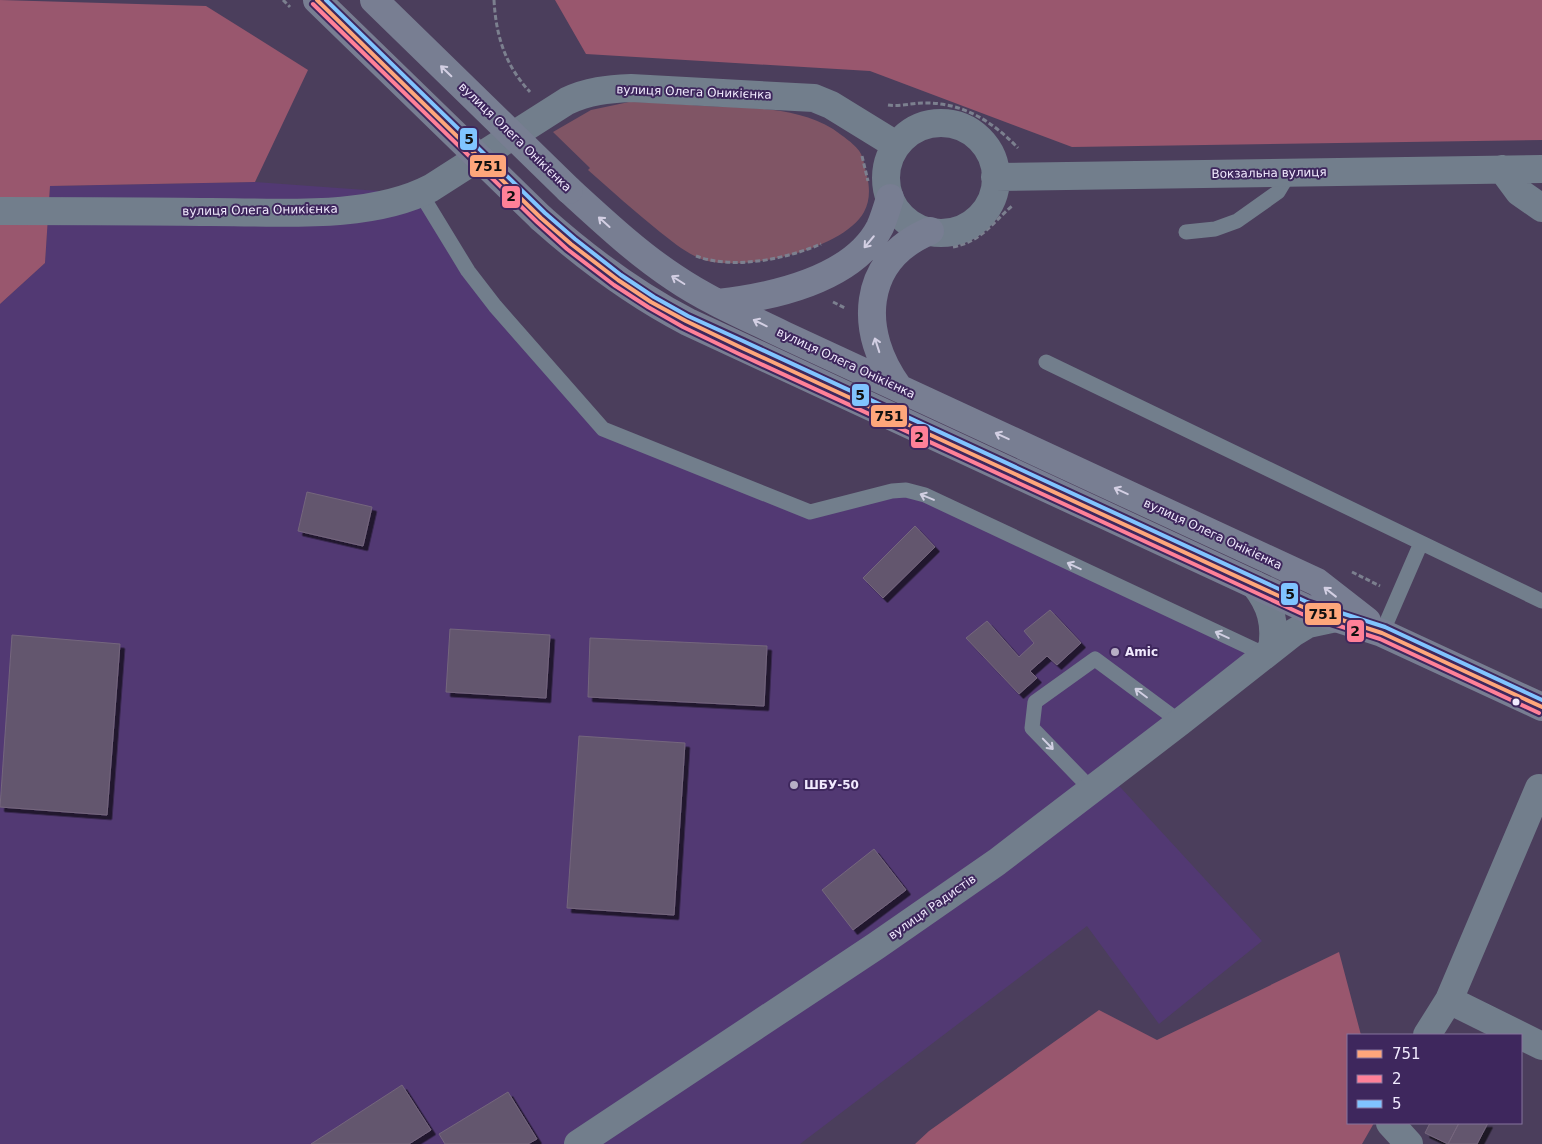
<svg xmlns="http://www.w3.org/2000/svg" width="1542" height="1144" viewBox="0 0 1542 1144" font-family="'DejaVu Sans',sans-serif">
<defs>
<filter id="shadow"><feDropShadow dx="4.5" dy="4.5" stdDeviation="0" flood-color="#0009"/></filter>
</defs>
<rect width="100%" height="100%" fill="#4b3e5c"/>
<path fill="#523973" d="M255,182L421,194L444,234L603,429L810,512L900,490L1266,655L1110,776L1262,941L1159,1024L1087,926L800,1144H0V304L45,263L50,186Z"/>
<path fill="#805565" d="M629,102C654,102 679,104 704,106C746,108 796,106 833,129C840,134 858,146 861,154C864,160 865,169 867,176C870,188 870,201 864,212C843,250 743,272 704,260C687,254 674,243 660,232C635,212 612,191 588,170L590,168L553,132L591,110Z"/>
<path fill="#99576e" d="M0,0L206,6L308,70L255,182L50,186L45,263L0,304Z
M555,0H1542V140L1072,147L870,71L586,54Z
M1339,952L1361,1035H1348V1123H1374L1362,1144H915L929,1131L1099,1010L1157,1040Z"/>
<path fill="#64566e" stroke="#74667d" filter="url(#shadow)" d="M307,492L372,507L363,546L298,531Z
M915,526L935,547L883,598L863,578Z
M1050,610L1081,643L1057,665L1047,656L1030,671L1037,678L1019,694L966,638L987,621L1019,657L1034,643L1024,631Z
M450,629L550,635L546,698L446,692Z
M12,635L120,644L107,815L0,807Z
M590,638L767,646L764,706L588,697Z
M579,736L685,743L674,915L567,908Z
M874,849L906,890L853,930L822,890Z
M402,1085L431,1130L409,1144H311Z
M508,1092L537,1139L528,1144H445L439,1134Z
M1430,1123H1459L1448,1144L1425,1133Z
M1459,1123H1488L1477,1144H1448Z"/>
<g fill="none" stroke-linecap="round" stroke-linejoin="round">
<path stroke="#7c808f" stroke-width="3" stroke-dasharray="5 2.5" stroke-linecap="butt" d="M494,0C496,36 505,65 530,92
M888,105C899,107 912,103 923,103C962,102 992,121 1018,148
M862,156L868,181
M953,247C982,241 991,224 1012,206
M696,256C733,270 786,259 821,244
M833,302L845,308
M1352,572L1380,586"/>
<path stroke="#727e8c" stroke-width="15" d="M421,194L468,271L495,306L603,429L810,512L892,491L906,490L925,495L1266,655
M1186,232L1215,229L1237,221L1278,192L1284,182V173
M1046,362L1542,601
M1382,633L1421,543
M1092,790L1032,728L1035,702L1095,659L1180,722"/>
<path stroke="#727e8c" stroke-width="28" d="M886 178a55 55 0 1 1 110 0a55 55 0 1 1-110 0Z
M1502,169L1519,192L1542,208
M995,177L1542,169
M0,211C70,211 140,211 210,212C278,212 370,220 431,188L567,101C588,91 608,89 631,88L814,98L831,105L896,145
M1255,585C1271,605 1276,624 1272,649
M1449,1000L1542,1046
M1427,1035L1449,1000L1539,788
M1390,1123L1409,1144
M578,1144L876,946L997,862L1180,722L1293,633L1308,624L1336,618"/>
<path stroke="#787e92" stroke-width="28" d="M569,190C603,221 637,253 675,278C709,301 747,317 784,335L1317,582L1367,621
M541,218C587,259 634,294 688,322L1305,608L1382,633L1542,707
M718,303C771,297 853,280 880,227C884,218 887,208 890,198
M899,388C858,333 860,260 930,231"/>
<path stroke="#7c808f" stroke-width="3" stroke-dasharray="5 2.5" stroke-linecap="butt" d="M283,0L290,7"/>
<path stroke="#787e92" stroke-width="28" d="M317,0L541,218
M374,0L569,190"/>
<defs>
<path id="bus-1" d="M317,0L541,218L571,244L618,280L651,302L686,321L740,347L1305,608L1382,633L1542,707"/>
<path id="bus-2" d="M313,4L537,222L567,249L614,285L648,307L683,327L737,353L1302,614L1380,639L1539,713"/>
<path id="bus-3" d="M326,0L545,213L575,239L621,275L654,297L688,316L743,341L1307,602L1385,627L1542,700"/>
</defs>
<use href="#bus-1" stroke="#3e275d" stroke-width="8"/>
<use href="#bus-2" stroke="#3e275d" stroke-width="8"/>
<use href="#bus-3" stroke="#3e275d" stroke-width="8"/>
<use href="#bus-1" stroke="#fea67b" stroke-width="4"/>
<use href="#bus-2" stroke="#ff8098" stroke-width="4"/>
<use href="#bus-3" stroke="#80c4ff" stroke-width="4"/>
</g>
<defs><path id="oneway-shaft" d="M-6 0H5M1.5-3L5.5 0L1.5 3" fill="none" stroke-width="1.6" stroke-linecap="round" stroke-linejoin="round" transform="scale(1.25)"/></defs>
<g stroke="#d3cfe3">
<use href="#oneway-shaft" transform="translate(446 71) rotate(-136)"/>
<use href="#oneway-shaft" transform="translate(604 222) rotate(-138)"/>
<use href="#oneway-shaft" transform="translate(869 242) rotate(130)"/>
<use href="#oneway-shaft" transform="translate(678 280) rotate(-148)"/>
<use href="#oneway-shaft" transform="translate(760 323) rotate(-154)"/>
<use href="#oneway-shaft" transform="translate(877 345) rotate(-108)"/>
<use href="#oneway-shaft" transform="translate(1002 436) rotate(-155)"/>
<use href="#oneway-shaft" transform="translate(1121 491) rotate(-155)"/>
<use href="#oneway-shaft" transform="translate(1330 592) rotate(-142)"/>
</g>
<g stroke="#d1cfe2">
<use href="#oneway-shaft" transform="translate(927 497) rotate(-157)"/>
<use href="#oneway-shaft" transform="translate(1074 566) rotate(-155)"/>
<use href="#oneway-shaft" transform="translate(1222 635) rotate(-155)"/>
<use href="#oneway-shaft" transform="translate(1141 693) rotate(-143)"/>
<use href="#oneway-shaft" transform="translate(1048 744) rotate(46)"/>
</g>
<g fill="#b7aec5" stroke="#3e275d" stroke-width="2">
<circle cx="1115" cy="652" r="5"/>
<circle cx="794" cy="785" r="5"/>
</g>
<circle fill="#f1eafe" stroke="#3e275d" stroke-width="2" cx="1516" cy="702" r="4.5"/>
<g text-anchor="middle" dominant-baseline="central" stroke-width="4" stroke-linejoin="round" paint-order="stroke">
<g font-size="12" fill="#f1eafe" stroke="#3e275d">
<text transform="translate(694 92) rotate(2)">вулиця Олега Оникієнка</text>
<text transform="translate(515 137) rotate(44)">вулиця Олега Онікієнка</text>
<text transform="translate(1269 173) rotate(-1)">Вокзальна вулиця</text>
<text transform="translate(260 210) rotate(-1)">вулиця Олега Оникієнка</text>
<text transform="translate(846 363) rotate(25)">вулиця Олега Онікієнка</text>
<text transform="translate(1213 534) rotate(25)">вулиця Олега Онікієнка</text>
<text transform="translate(932 907) rotate(-35)">вулиця Радистів</text>
</g>
<g font-size="12" font-weight="bold" fill="#f1eafe" stroke="#3e275d" text-anchor="start">
<text x="1125" y="652">Amic</text>
<text x="804" y="785">ШБУ-50</text>
</g>
</g>
<g stroke="#3e275d" stroke-width="2">
<rect x="459" y="127" width="19" height="24" rx="5" fill="#80c4ff"/>
<rect x="469" y="154" width="38" height="24" rx="5" fill="#fea67b"/>
<rect x="501" y="185" width="20" height="24" rx="5" fill="#ff8098"/>
<rect x="851" y="383" width="19" height="24" rx="5" fill="#80c4ff"/>
<rect x="870" y="404" width="38" height="24" rx="5" fill="#fea67b"/>
<rect x="910" y="425" width="19" height="24" rx="5" fill="#ff8098"/>
<rect x="1280" y="582" width="19" height="24" rx="5" fill="#80c4ff"/>
<rect x="1304" y="602" width="38" height="24" rx="5" fill="#fea67b"/>
<rect x="1346" y="619" width="19" height="24" rx="5" fill="#ff8098"/>
</g>
<g font-size="14" text-anchor="middle" font-weight="bold" fill="#111">
<text x="469" y="144">5</text>
<text x="488" y="171">751</text>
<text x="511" y="201">2</text>
<text x="860" y="400">5</text>
<text x="889" y="421">751</text>
<text x="919" y="442">2</text>
<text x="1290" y="599">5</text>
<text x="1323" y="619">751</text>
<text x="1355" y="636">2</text>
</g>
<rect x="1347" y="1034" width="175" height="90" fill="#3e275d" stroke="#86759d"/>
<rect x="1357" y="1050" width="25" height="8" fill="#fea67b" stroke="#86759d"/>
<text x="1392" y="1059" font-size="15" fill="#f1eafe">751</text>
<rect x="1357" y="1075" width="25" height="8" fill="#ff8098" stroke="#86759d"/>
<text x="1392" y="1084" font-size="15" fill="#f1eafe">2</text>
<rect x="1357" y="1100" width="25" height="8" fill="#80c4ff" stroke="#86759d"/>
<text x="1392" y="1109" font-size="15" fill="#f1eafe">5</text>
</svg>
